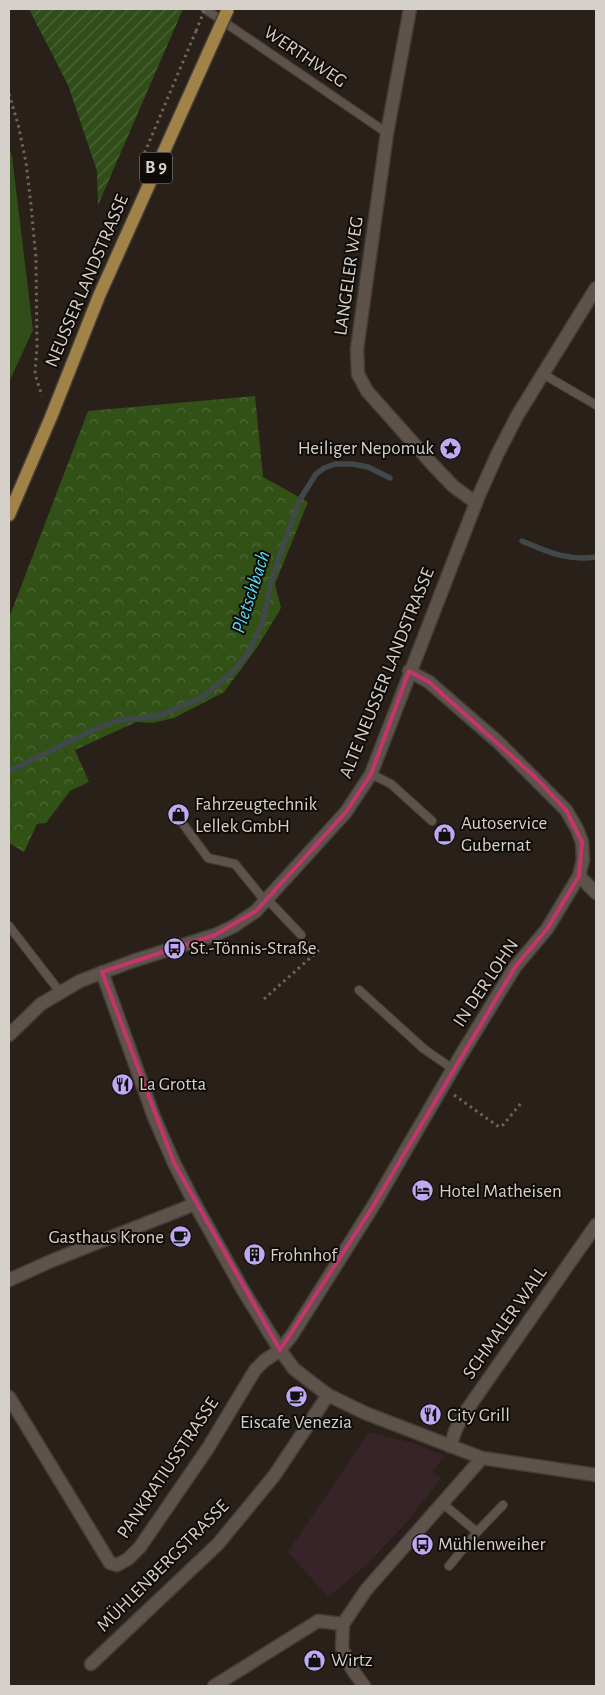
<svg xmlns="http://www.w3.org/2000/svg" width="605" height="1695" viewBox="0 0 605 1695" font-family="'Alegreya Sans',sans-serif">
<defs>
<pattern id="forest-crowns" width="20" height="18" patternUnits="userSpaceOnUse" patternTransform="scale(1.25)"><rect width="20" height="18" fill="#325116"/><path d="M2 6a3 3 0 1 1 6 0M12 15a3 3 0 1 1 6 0" fill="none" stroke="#4f6937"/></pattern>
<pattern id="garden-furrows" width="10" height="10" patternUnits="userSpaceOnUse" patternTransform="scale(1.25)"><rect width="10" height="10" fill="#314e1a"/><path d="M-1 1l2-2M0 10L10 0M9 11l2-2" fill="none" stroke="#4e663a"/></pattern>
</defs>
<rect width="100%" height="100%" fill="#292119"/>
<path fill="#372429" d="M369,1432L413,1443L445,1456L432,1471L441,1478L406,1523L364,1567L328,1597L288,1552Z"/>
<path fill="#314e1a" d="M9,148L12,156L33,330L9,382Z"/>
<path fill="url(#forest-crowns)" d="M255,396L263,477L308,502L275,584L281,608L258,646L224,692L174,718L152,723L136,722L75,750L89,782L70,791L46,823L37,824L24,852L9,843V618L88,411Z"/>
<path fill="url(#garden-furrows)" d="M29,9H183L98,205L97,171L68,85Z"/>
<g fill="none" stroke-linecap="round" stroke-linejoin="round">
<path stroke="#414849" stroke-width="5.5" d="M522,541C548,552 567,561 596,557
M9,771L93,730L116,721L161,715L201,698L230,674L247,655L263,621L272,578L299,501L316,474L324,468L335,464H352L368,467L390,478"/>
<defs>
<path id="lane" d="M205,9L387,133
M543,374L596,405
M371,774L391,784L432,821
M183,824L208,858L235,864L265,901
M267,899L301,935
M9,926L60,992
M359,990L424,1049L453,1069
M442,1503L477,1532L449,1566
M477,1532L503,1505"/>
<path id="street" d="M410,9L387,133L357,349L358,374L367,391L432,464L453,486L476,503
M579,876L596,893
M9,1280L51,1261L195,1204
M9,1397L110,1563L117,1565L128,1559L140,1547L208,1448L255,1370L264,1361L280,1350
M450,1446L456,1429L464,1414L596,1225
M91,1664L218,1544L274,1476L328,1395
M214,1686L318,1621L343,1624
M364,1686L352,1669L342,1648L343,1624L366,1590L482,1458"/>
<path id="secondary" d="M102,972L154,1117L174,1163L195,1204L243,1290L280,1350L294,1369L328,1395L365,1413L482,1458L596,1475
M9,1035L41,1004L80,981L133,961L215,935L234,926L256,911L346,812L371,774L479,495L497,455L517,416L596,288
M280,1350L292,1335L372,1208L461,1055L515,967L547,929L579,876L583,860L582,842L577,829L566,810L498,742L429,682L409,671"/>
<path id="primary" d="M9,515L51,417L99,296L214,40"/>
</defs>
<use href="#lane" stroke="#453d38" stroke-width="10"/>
<use href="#street" stroke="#453d38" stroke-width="15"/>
<use href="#secondary" stroke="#453d38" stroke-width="15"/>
<use href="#primary" stroke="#453d38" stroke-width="15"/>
<path stroke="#6d665f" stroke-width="3" stroke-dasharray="2.5 4" stroke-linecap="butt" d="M9,94L18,124L26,162L31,205L36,259L37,346L35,374L42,396
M142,159L196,31
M264,999L318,951L309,942
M454,1095L499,1127L503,1125L522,1102"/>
<use href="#lane" stroke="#5d534b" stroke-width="8"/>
<use href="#street" stroke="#5d534b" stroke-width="12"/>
<use href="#secondary" stroke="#5d534b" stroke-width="12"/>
<use href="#primary" stroke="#a18247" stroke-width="12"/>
<defs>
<path id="primary-bridge" d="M214,40L228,9"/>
</defs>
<use href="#primary-bridge" stroke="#453d38" stroke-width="15" stroke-linecap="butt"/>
<path stroke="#6d665f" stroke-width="3" stroke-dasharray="2.5 4" stroke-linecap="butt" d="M196,31L205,9"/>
<use href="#primary-bridge" stroke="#a18247" stroke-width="12"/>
</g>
<path fill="none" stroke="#c5346c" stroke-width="4" stroke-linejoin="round" d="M409,671L429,682L535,777L566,810L582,842L579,876L547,929L515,967L372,1208L280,1350L174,1163L102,972L215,935L256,911L346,812L371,774Z"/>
<defs>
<symbol id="sight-disc" viewBox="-11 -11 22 22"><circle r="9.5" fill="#bfa9f4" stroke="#0f0b08"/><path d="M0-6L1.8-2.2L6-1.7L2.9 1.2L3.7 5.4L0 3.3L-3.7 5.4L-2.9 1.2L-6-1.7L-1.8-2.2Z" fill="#111"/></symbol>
<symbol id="shop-disc" viewBox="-11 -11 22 22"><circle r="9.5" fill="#bfa9f4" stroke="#0f0b08"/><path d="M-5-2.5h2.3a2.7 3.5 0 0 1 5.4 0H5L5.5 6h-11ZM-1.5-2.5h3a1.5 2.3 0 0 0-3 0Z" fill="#111"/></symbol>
<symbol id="bus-disc" viewBox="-11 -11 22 22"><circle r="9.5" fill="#bfa9f4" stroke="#0f0b08"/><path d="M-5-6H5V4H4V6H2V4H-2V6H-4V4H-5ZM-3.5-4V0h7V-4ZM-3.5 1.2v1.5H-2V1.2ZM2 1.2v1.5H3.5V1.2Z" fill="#111"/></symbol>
<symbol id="restaurant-disc" viewBox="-11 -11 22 22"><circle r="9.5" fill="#bfa9f4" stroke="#0f0b08"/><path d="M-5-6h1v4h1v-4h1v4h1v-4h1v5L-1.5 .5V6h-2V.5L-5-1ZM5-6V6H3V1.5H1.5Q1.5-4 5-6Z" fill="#111"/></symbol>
<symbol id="hotel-disc" viewBox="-11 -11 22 22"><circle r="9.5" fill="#bfa9f4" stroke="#0f0b08"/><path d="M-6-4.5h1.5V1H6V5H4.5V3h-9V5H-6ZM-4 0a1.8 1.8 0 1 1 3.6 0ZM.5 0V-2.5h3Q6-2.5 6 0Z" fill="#111"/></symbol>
<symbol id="cafe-disc" viewBox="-11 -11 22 22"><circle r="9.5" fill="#bfa9f4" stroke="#0f0b08"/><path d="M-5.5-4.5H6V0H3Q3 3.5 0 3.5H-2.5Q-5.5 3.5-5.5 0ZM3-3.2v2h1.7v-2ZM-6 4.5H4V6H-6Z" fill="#111"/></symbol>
<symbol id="building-disc" viewBox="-11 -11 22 22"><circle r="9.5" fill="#bfa9f4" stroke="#0f0b08"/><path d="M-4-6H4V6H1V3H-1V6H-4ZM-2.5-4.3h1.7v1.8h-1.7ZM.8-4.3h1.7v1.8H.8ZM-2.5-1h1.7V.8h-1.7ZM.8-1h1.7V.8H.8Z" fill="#111"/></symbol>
</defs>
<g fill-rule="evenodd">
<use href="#sight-disc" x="438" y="436" width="25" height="25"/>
<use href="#shop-disc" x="166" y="802" width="25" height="25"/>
<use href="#shop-disc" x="432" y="822" width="25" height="25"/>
<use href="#bus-disc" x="162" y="936" width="25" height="25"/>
<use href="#restaurant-disc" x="110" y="1072" width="25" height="25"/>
<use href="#hotel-disc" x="410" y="1178" width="25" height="25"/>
<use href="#cafe-disc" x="168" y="1224" width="25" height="25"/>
<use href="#building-disc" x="242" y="1242" width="25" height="25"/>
<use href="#cafe-disc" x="284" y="1384" width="25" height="25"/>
<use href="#restaurant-disc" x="418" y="1402" width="25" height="25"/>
<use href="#bus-disc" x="410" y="1532" width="25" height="25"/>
<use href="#shop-disc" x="302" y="1648" width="25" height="25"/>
</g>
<g text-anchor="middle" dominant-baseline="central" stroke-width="4" stroke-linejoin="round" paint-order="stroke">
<rect fill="#0f0b08" stroke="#9a9590" stroke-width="1" x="140" y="152.5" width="32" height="31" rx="4"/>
<g font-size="18" font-weight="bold" fill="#d6d0cb">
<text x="156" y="168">B 9</text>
</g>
<g font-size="19" fill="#d6d0cb" stroke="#0f0b08">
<text transform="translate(305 57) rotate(34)">WERTHWEG</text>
<text transform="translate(349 276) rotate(-82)">LANGELER WEG</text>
<text transform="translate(87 281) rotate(-67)">NEUSSER LANDSTRASSE</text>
<text transform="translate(387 673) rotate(-68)">ALTE NEUSSER LANDSTRASSE</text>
<text transform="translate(486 983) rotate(-56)">IN DER LOHN</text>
<text transform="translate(505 1323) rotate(-55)">SCHMALER WALL</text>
<text transform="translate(168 1468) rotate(-56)">PANKRATIUSSTRASSE</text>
<text transform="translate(163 1566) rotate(-45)">MÜHLENBERGSTRASSE</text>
</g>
<g font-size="19" fill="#d6d0cb" stroke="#0f0b08" text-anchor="start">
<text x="434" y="448" text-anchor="end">Heiliger Nepomuk</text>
<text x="195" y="804">Fahrzeugtechnik<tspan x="195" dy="22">Lellek GmbH</tspan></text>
<text x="461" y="823">Autoservice<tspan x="461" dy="22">Gubernat</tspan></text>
<text x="190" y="948">St.-Tönnis-Straße</text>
<text x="139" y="1084">La Grotta</text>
<text x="439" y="1191">Hotel Matheisen</text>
<text x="164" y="1237" text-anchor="end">Gasthaus Krone</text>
<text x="270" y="1255">Frohnhof</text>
<text x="447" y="1415">City Grill</text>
<text x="296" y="1422" text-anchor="middle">Eiscafe Venezia</text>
<text x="438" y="1544">Mühlenweiher</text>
<text x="331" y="1660">Wirtz</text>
</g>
<g font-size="20" font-style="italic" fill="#5bdcf6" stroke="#0f0b08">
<text transform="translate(251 592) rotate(-72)">Pletschbach</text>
</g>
</g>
<rect width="605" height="1695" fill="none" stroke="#d6d0cb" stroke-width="20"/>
</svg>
